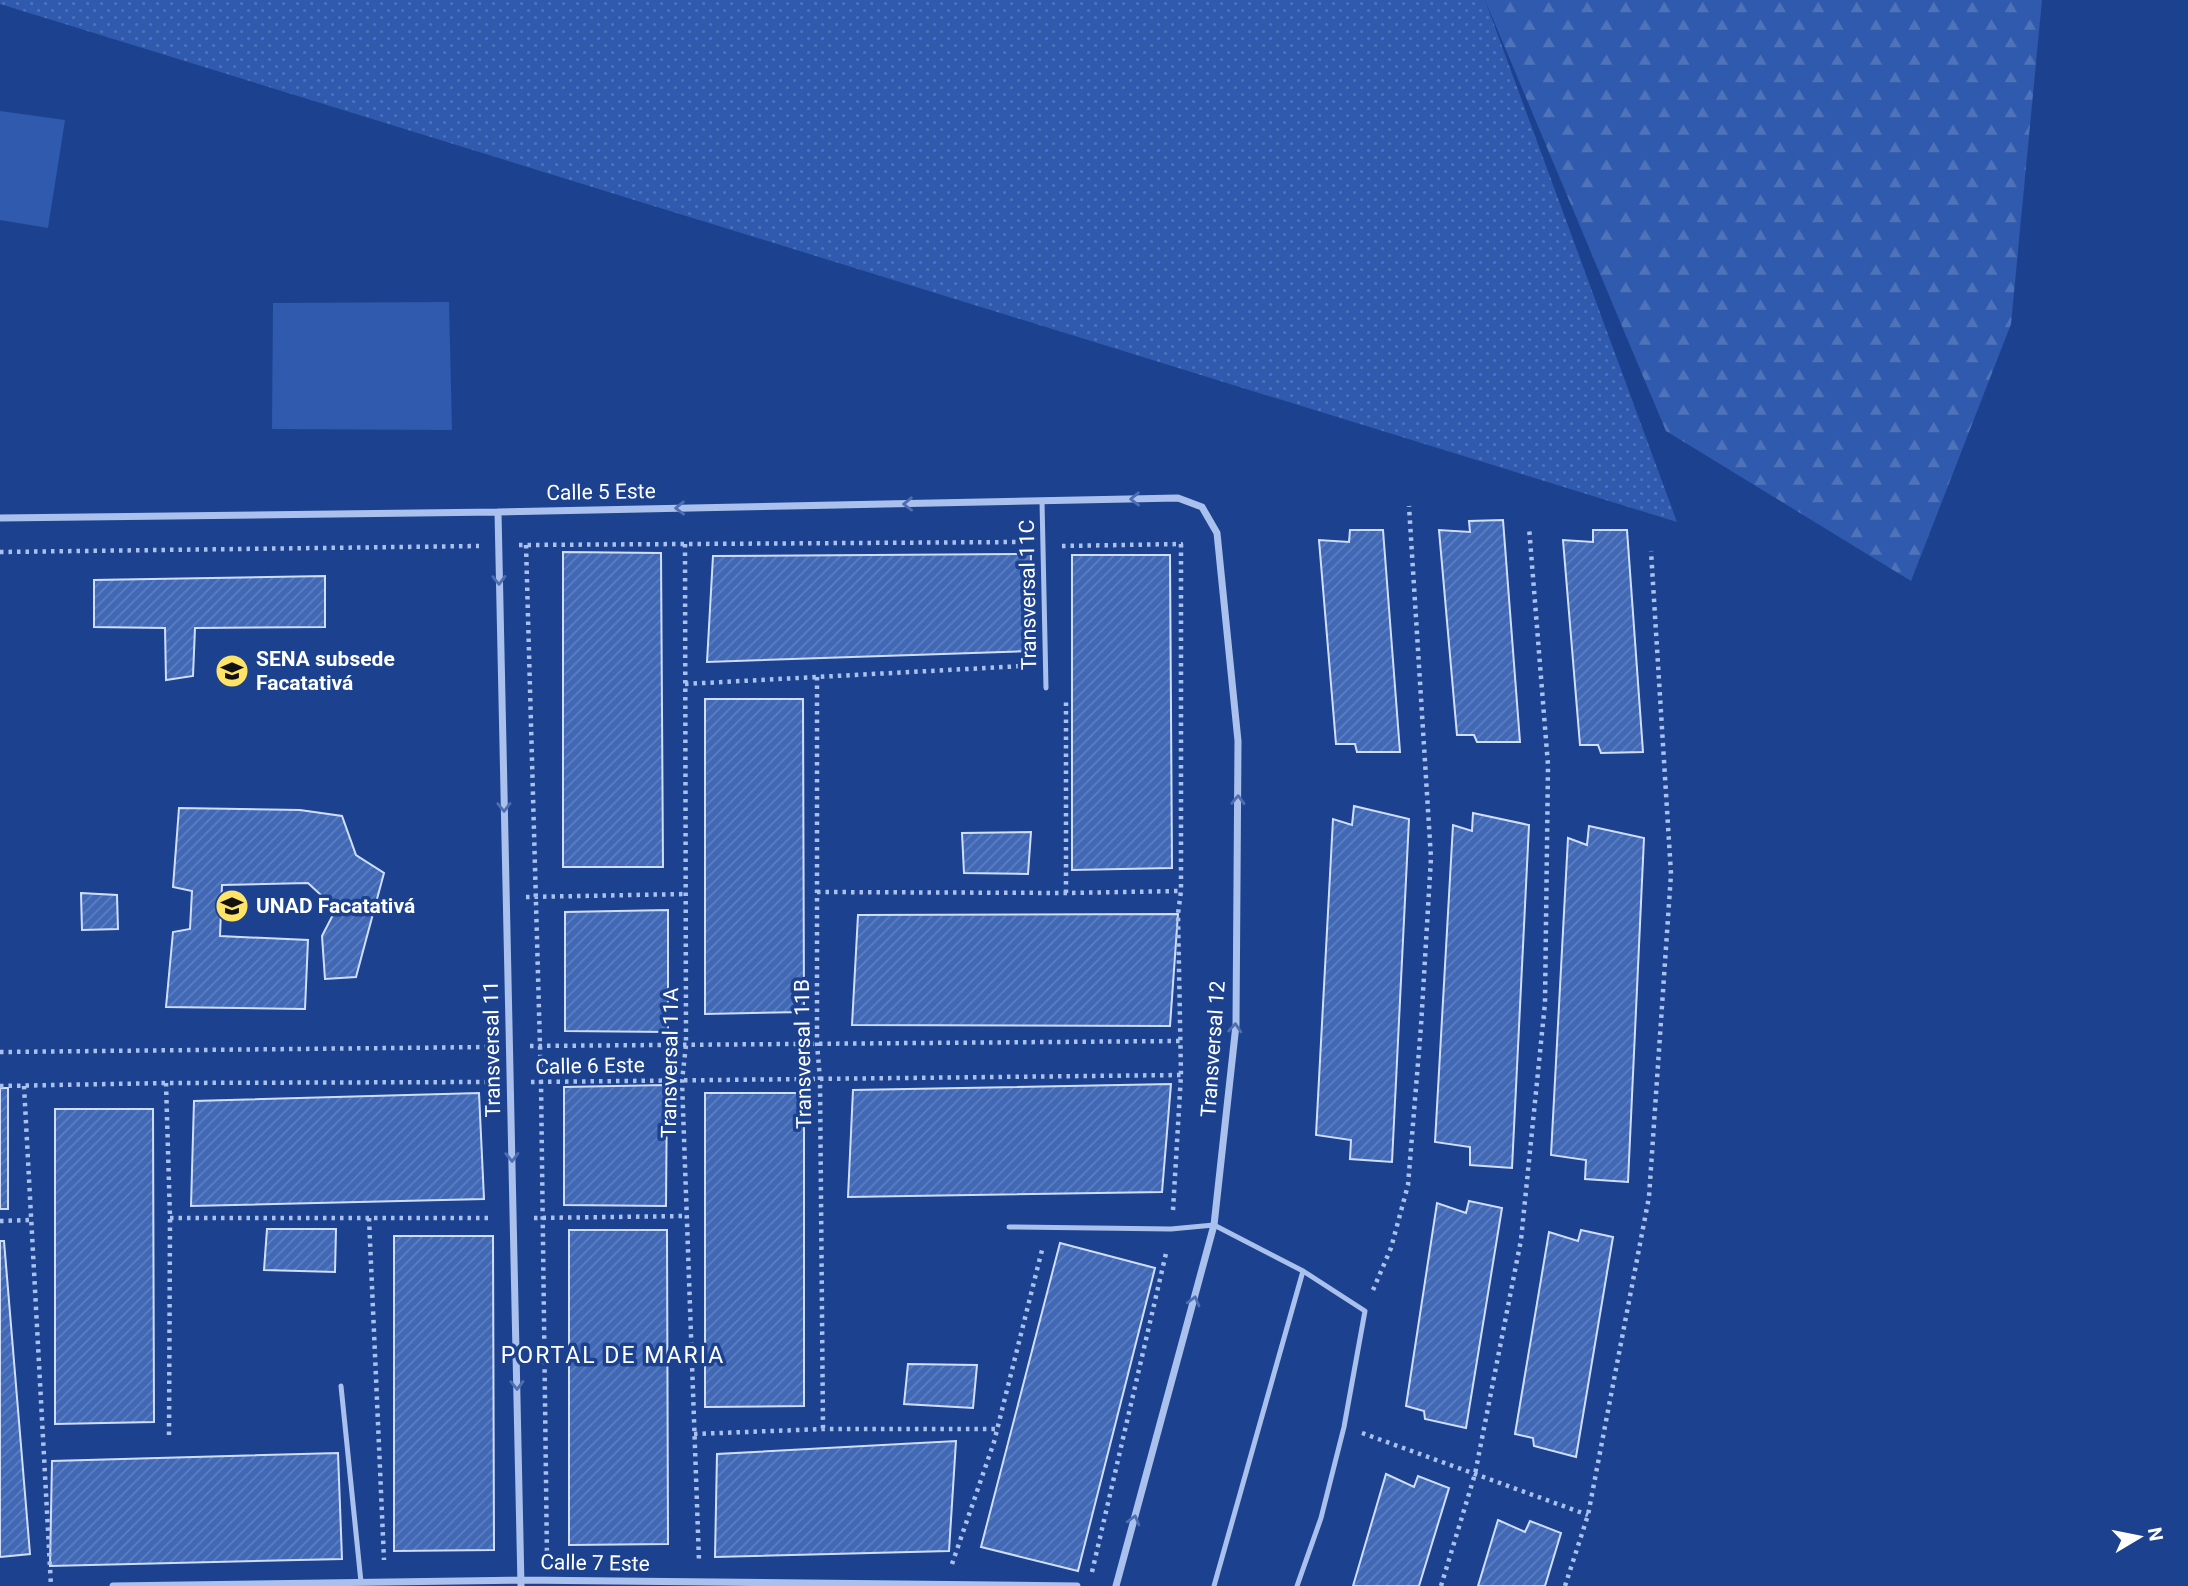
<svg xmlns="http://www.w3.org/2000/svg" width="2188" height="1586" viewBox="0 0 2188 1586" font-family="Roboto,sans-serif">
<defs>
<pattern id="grass-dots" width="8" height="8" patternUnits="userSpaceOnUse" patternTransform="scale(1.75)"><rect width="8" height="8" fill="#2f5aad"/><path d="M2 2h.1M6 6h.1" fill="none" stroke="#4e73b9" stroke-width="1.8" stroke-linecap="round"/></pattern>
<pattern id="forest-firs" width="22" height="20" patternUnits="userSpaceOnUse" patternTransform="scale(1.75)"><rect width="22" height="20" fill="#2f5aad"/><path d="M5 1l3.5 6h-7zM16 11l3.5 6h-7z" fill="#4e73b9"/></pattern>
<pattern id="building-hatch" width="6" height="6" patternUnits="userSpaceOnUse" patternTransform="scale(1.75)"><rect width="6" height="6" fill="#4068b5"/><path d="M-1 1l2-2M0 6l6-6M5 7l2-2" fill="none" stroke="#5d7fc0"/></pattern>
</defs>
<rect width="100%" height="100%" fill="#1c428f"/>
<path fill="url(#grass-dots)" d="M0,0H1485L1677,522L0,4Z"/>
<path fill="url(#forest-firs)" d="M1485,0H2042L2011,324L1911,581L1666,431Z"/>
<path fill="#2f5aad" d="M0,111L65,120L48,228L0,220Z
M449,302L452,430L272,429L273,303Z"/>
<path fill="url(#building-hatch)" stroke="#d0defa" stroke-width="2" d="M1503,520L1520,742H1477L1474,735H1457L1439,530L1470,532L1469,521Z
M1350,530H1383L1400,752H1357L1355,744H1336L1319,540L1349,542Z
M1593,530H1627L1643,752L1601,753L1598,745H1580L1563,540L1593,542Z
M563,552L661,553L663,867H563Z
M1031,554L1029,651L707,662L713,556Z
M1072,555H1170L1172,868L1072,870Z
M325,576V627L195,628L193,676L166,680L165,628L94,627V580Z
M705,699H803L804,1012L705,1014Z
M1354,806L1409,819L1392,1162L1350,1159L1351,1140L1316,1135L1333,819L1352,825Z
M179,808L300,810L342,816L356,855L384,873L356,977L325,979L322,936L336,909L308,883L222,885L220,936L308,940L305,1009L166,1007L173,932L190,929L192,891L173,887Z
M1473,813L1529,825L1512,1168L1470,1165V1147L1435,1142L1453,825L1472,831Z
M1589,826L1644,838L1628,1182L1585,1179L1586,1160L1551,1155L1568,838L1587,845Z
M1031,832L1028,874L964,873L962,833Z
M81,893L117,895L118,929L82,930Z
M668,910V1032L565,1031V912Z
M1178,914L1170,1026L852,1025L858,915Z
M1171,1084L1162,1192L848,1197L853,1090Z
M667,1085L666,1206L564,1205V1087Z
M0,1088H8V1209H0Z
M479,1093L484,1199L191,1206L194,1101Z
M705,1093H804V1406L705,1407Z
M55,1109H153L154,1422L55,1424Z
M1469,1201L1502,1208L1466,1428L1425,1419L1424,1411L1406,1406L1437,1203L1466,1213Z
M267,1229H336L335,1272L264,1270Z
M569,1230H667L668,1544L569,1545Z
M1581,1230L1613,1237L1576,1457L1534,1446L1533,1438L1515,1434L1549,1232L1578,1241Z
M394,1236H493L494,1550L394,1551Z
M0,1241H4L30,1554L0,1557Z
M1060,1243L1155,1268L1078,1571L981,1547Z
M908,1364L977,1365L973,1408L904,1404Z
M956,1441L949,1551L715,1557L717,1454Z
M338,1453L342,1559L50,1566L52,1461Z
M1386,1474L1414,1487L1418,1476L1449,1488L1419,1586H1353Z
M1498,1520L1525,1532L1530,1521L1561,1533L1545,1586H1478Z"/>
<g fill="none" stroke-linecap="round" stroke-linejoin="round">
<path stroke="#aac1ee" stroke-width="4.5" stroke-dasharray="3.5 5" stroke-linecap="butt" d="M685,544L686,1045L682,1081L699,1561
M519,545L1022,542
M526,545L541,1082L547,1559
M1062,546L1181,544V891L1178,914L1181,1075L1173,1210
M0,552L479,546
M817,677V1044L820,1079L823,1429
M685,684L1023,666
M817,892L1066,893L1181,891
M1066,893V698
M526,897L686,894
M530,1046L1180,1041
M0,1052L490,1047
M531,1082L1181,1075
M166,1083L170,1218L169,1438
M0,1086L166,1083L490,1082
M24,1086L51,1586
M170,1218H493
M369,1218L384,1560
M534,1218L687,1216
M0,1221L31,1220
M1373,1290L1391,1248L1408,1185L1421,1026L1431,858L1409,506
M1362,1433L1588,1515
M694,1434L823,1429H997
M952,1564L994,1442L1043,1246
M1092,1572L1167,1249
M1441,1586L1475,1474L1521,1240L1545,1003L1548,765L1529,527
M1565,1586L1588,1515L1649,1197L1671,874L1651,551"/>
<path stroke="#aac1ee" stroke-width="5" d="M1042,501L1046,688
M1009,1227L1171,1229L1214,1225L1303,1271L1365,1311L1344,1427L1321,1518L1297,1586
M341,1386L361,1582
M1214,1586L1303,1271"/>
<path stroke="#aac1ee" stroke-width="7" d="M498,512L521,1586
M0,518L498,512L1178,498L1202,507L1217,533L1238,741L1236,1025L1214,1225L1116,1586
M113,1586L521,1580L1077,1586"/>
</g>
<defs><path id="oneway-chevron" d="M-2-3.5L2.5 0L-2 3.5" fill="none" stroke-width="1.6" stroke-linecap="round" stroke-linejoin="round" transform="scale(1.75)"/></defs>
<g stroke="#4e6eb0">
<use href="#oneway-chevron" transform="translate(1135 499) rotate(179)"/>
<use href="#oneway-chevron" transform="translate(908 504) rotate(179)"/>
<use href="#oneway-chevron" transform="translate(680 508) rotate(179)"/>
<use href="#oneway-chevron" transform="translate(499 580) rotate(89)"/>
<use href="#oneway-chevron" transform="translate(1238 800) rotate(-89)"/>
<use href="#oneway-chevron" transform="translate(504 807) rotate(89)"/>
<use href="#oneway-chevron" transform="translate(1235 1028) rotate(-86)"/>
<use href="#oneway-chevron" transform="translate(512 1157) rotate(89)"/>
<use href="#oneway-chevron" transform="translate(1194 1301) rotate(-75)"/>
<use href="#oneway-chevron" transform="translate(517 1385) rotate(89)"/>
<use href="#oneway-chevron" transform="translate(1134 1520) rotate(-75)"/>
</g>
<defs>
<symbol id="university-disc" viewBox="-11 -11 22 22"><circle r="9.5" fill="#fee367" stroke="#1c428f"/><path d="M0-5L7-2L0 1L-7-2ZM-4 1L0 2.5L4 1V4Q0 6-4 4Z" fill="#111"/></symbol>
</defs>
<g fill-rule="evenodd">
<use href="#university-disc" x="213" y="652" width="38" height="38"/>
<use href="#university-disc" x="213" y="887" width="38" height="38"/>
</g>
<g text-anchor="middle" dominant-baseline="central" stroke-width="7" stroke-linejoin="round" paint-order="stroke">
<g font-size="21" fill="#fff" stroke="#1c428f">
<text transform="translate(601 492) rotate(-1)">Calle 5 Este</text>
<text transform="translate(1028 595) rotate(-91)">Transversal 11C</text>
<text transform="translate(492 1049) rotate(-91)">Transversal 11</text>
<text transform="translate(1213 1049) rotate(-86)">Transversal 12</text>
<text transform="translate(803 1054) rotate(-91)">Transversal 11B</text>
<text transform="translate(670 1063) rotate(-89)">Transversal 11A</text>
<text transform="translate(590 1066) rotate(-1)">Calle 6 Este</text>
<text transform="translate(595 1563) rotate(1)">Calle 7 Este</text>
</g>
<g font-size="21" font-weight="bold" fill="#fff" stroke="#1c428f" text-anchor="start">
<text x="256" y="659">SENA subsede<tspan x="256" dy="24">Facatativá</tspan></text>
<text x="256" y="906">UNAD Facatativá</text>
</g>
<g font-size="23" letter-spacing="2" fill="#fff" stroke="#1c428f">
<text x="613" y="1355">PORTAL DE MARIA</text>
</g>
</g>
<g transform="translate(2139 1537) rotate(80)" stroke="#1c428f" stroke-width="5" paint-order="stroke">
<path d="M0-5L12 26L0 18L-12 26Z" fill="#ffffff"/>
<text y="-10" font-size="19" font-weight="bold" text-anchor="middle" fill="#ffffff">N</text>
</g>
</svg>
